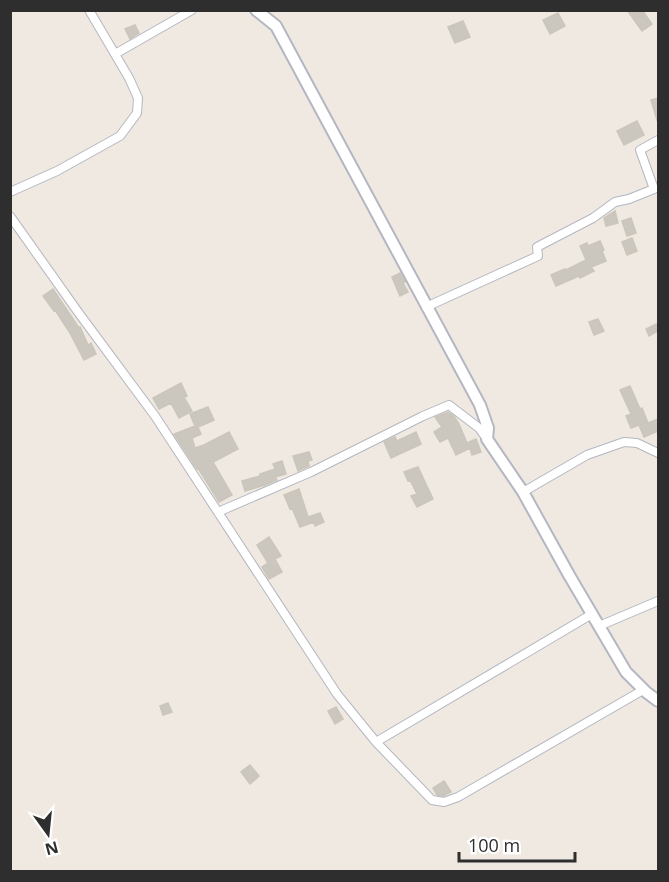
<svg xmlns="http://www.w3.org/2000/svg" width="669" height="882" viewBox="0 0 669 882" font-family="'Open Sans',sans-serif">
<rect width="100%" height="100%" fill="#efe9e1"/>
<path fill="#cbc7bf" stroke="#cbc5ba" stroke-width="1.5" d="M627,10H642L652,24L642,31Z
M558,13L565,26L550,34L543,20Z
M463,21L470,37L455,43L448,27Z
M135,25L139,33L130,39L125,29Z
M658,98V119L657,120L651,100Z
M637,121L644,135L624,145L617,131Z
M615,211L618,223L606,226L604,218Z
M631,218L636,233L627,236L622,221Z
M632,238L637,251L627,255L622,242Z
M600,241L604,250L602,251L606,261L591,267L594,271L580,278L579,276L556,286L551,275L565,269L566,270L586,260L580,246L587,243L588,246Z
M400,273L405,282L403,283L408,292L400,296L392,277Z
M53,289L79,328L80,327L88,345L91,343L96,354L84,360L70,333L55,310L54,311L43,296Z
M598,319L604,331L594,335L589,322Z
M656,324L658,331L649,336L646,329Z
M181,383L187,396L184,397L192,411L179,418L171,403L159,409L153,398Z
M630,386L640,409L642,408L648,423L658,419V431L644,437L639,425L631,428L626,416L631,414L620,390Z
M208,407L214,420L198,427L201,434L192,438L195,448L204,445L229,432L238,449L213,462L232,495L219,502L198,468L197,469L174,434L195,426L190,414Z
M448,412L454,416L459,424L467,443L476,439L481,452L472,455L470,448L456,455L448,438L440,442L434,432L442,427L435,417Z
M416,432L421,444L391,458L384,442L395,437L397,441Z
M309,452L312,460L308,461L309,466L298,471L293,456Z
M282,461L286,474L275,477L277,480L265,485L245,491L242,481L260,476V474L275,469L273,464Z
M418,467L433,499L417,507L411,496L417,494L410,480L408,481L404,472Z
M299,489L308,517L320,513L324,522L315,526L314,522L300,527L292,508L290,509L284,495Z
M269,537L281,556L275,559L282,572L269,579L262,567L268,563L257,545Z
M168,703L172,712L163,715L160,706Z
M336,707L343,719L335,724L328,711Z
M250,765L259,776L250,784L241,772Z
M444,781L451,792L443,796L437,795L433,788Z"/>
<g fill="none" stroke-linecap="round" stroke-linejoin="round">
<defs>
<path id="street" d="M115,54L192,10
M10,192L57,171L120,136L137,113L138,98L129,78L89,10
M10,216L78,312L155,416L337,694L376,742L432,800L444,802L458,797L643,690
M426,307L538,256L537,247L593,218L615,202L629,199L654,189L640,150L658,140
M523,492L587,455L624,442L637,443L658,453
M218,512L311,472L423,416L449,405L479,428L487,439
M599,626L658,601
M376,742L592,614"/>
<path id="secondary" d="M256,10L276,26L305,80L480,405L488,428L487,439L523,492L569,575L626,672L646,692L658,701"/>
</defs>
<use href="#street" stroke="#b4b7c1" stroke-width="10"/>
<use href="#secondary" stroke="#b4b7c1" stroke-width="14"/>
<use href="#street" stroke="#fff" stroke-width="8"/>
<use href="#secondary" stroke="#fff" stroke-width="10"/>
</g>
<rect width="669" height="882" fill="none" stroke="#2e2e2e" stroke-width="24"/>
<g transform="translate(48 834) rotate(165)" stroke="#ffffff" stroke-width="4.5" paint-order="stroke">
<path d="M0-4.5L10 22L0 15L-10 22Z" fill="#2e2e2e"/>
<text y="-9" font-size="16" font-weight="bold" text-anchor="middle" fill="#2e2e2e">N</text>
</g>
<path d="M459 852v9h116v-9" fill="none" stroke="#2e2e2e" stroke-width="3"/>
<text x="468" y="852" font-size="18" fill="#2e2e2e" stroke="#ffffff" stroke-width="4.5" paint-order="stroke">100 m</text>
</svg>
